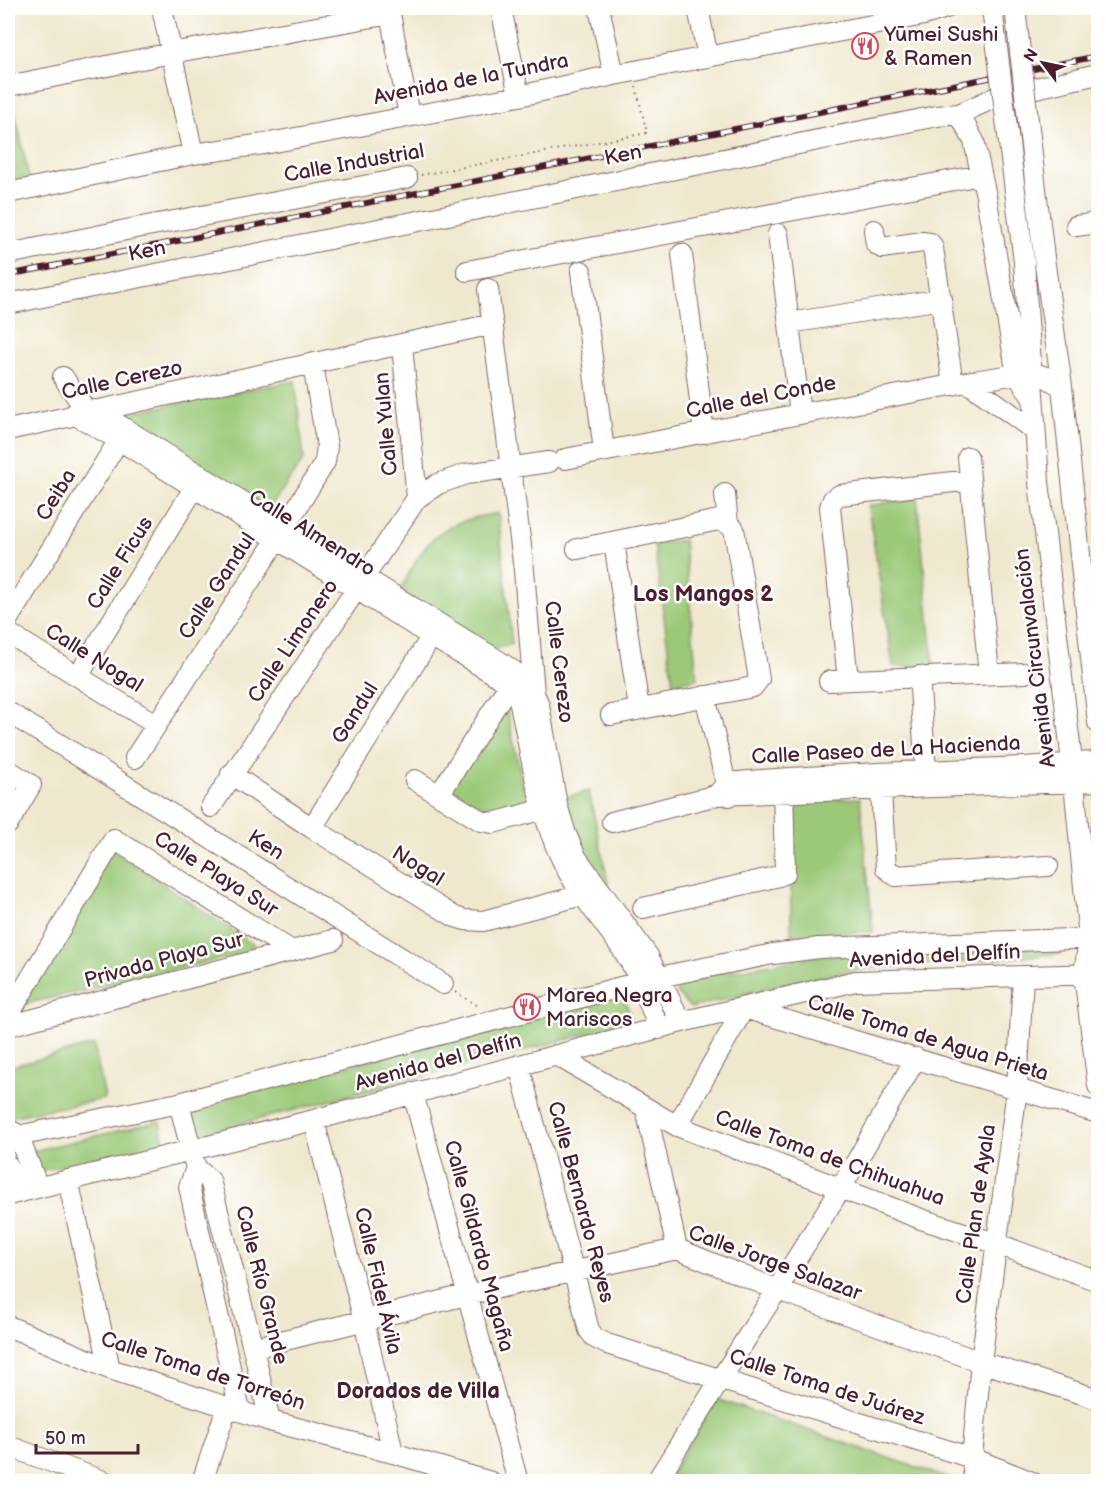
<svg xmlns="http://www.w3.org/2000/svg" width="1106" height="1489" viewBox="0 0 1106 1489" font-family="'Balsamiq Sans',sans-serif">
<rect width="100%" height="100%" fill="#fff"/>
<filter id="ink" filterUnits="userSpaceOnUse"><feTurbulence type="fractalNoise" baseFrequency=".0167" numOctaves="2"/><feDisplacementMap in="SourceGraphic" scale="12" xChannelSelector="R" yChannelSelector="G"/><feConvolveMatrix kernelMatrix="1 2 1 2 8 2 1 2 1" color-interpolation-filters="sRGB"/></filter>
<filter id="wash" filterUnits="userSpaceOnUse"><feTurbulence type="fractalNoise" baseFrequency=".008" numOctaves="4" result="noise"/><feDisplacementMap in="SourceGraphic" scale="24" xChannelSelector="R" yChannelSelector="G"/><feGaussianBlur stdDeviation="1.35" result="paint"/><feColorMatrix in="noise" values="0 0 0 0 0 0 0 0 0 0 0 0 0 0 0 0 0 1.4 0 .05"/><feComposite in="paint" operator="in"/></filter>
<g filter="url(#wash)">
<rect width="100%" height="100%" fill="#efe8ce"/>
<path fill="#9bc978" stroke="#727452" stroke-width="1.5" d="M13,104L30,182L8,187V105Z
M295,381L304,459L267,512L113,416Z
M917,497L934,668L893,666L868,506Z
M498,513L512,644L491,650L399,592C410,573 421,546 440,533C456,520 479,517 498,513Z
M684,540L697,679L673,684L654,544Z
M505,702L526,800L476,809L449,791Z
M589,791L611,897L568,837L560,799Z
M860,798L873,932L791,934L790,801Z
M112,850L261,950L21,1005Z
M1066,945L1060,954L865,969L775,986L691,1008L678,995L673,981L817,956Z
M622,995L628,1008L630,1023L197,1135L188,1107Z
M94,1045L105,1099L8,1117V1067Z
M160,1121L164,1145L35,1172L28,1152Z
M716,1399L956,1481L666,1482Z"/>
</g>
<g filter="url(#ink)">
<g fill="none" stroke-linecap="round" stroke-linejoin="round">
<defs>
<path id="minor" d="M162,8L193,154
M389,8L409,116
M501,8L519,96
M599,8L614,75
M698,8L708,57
M8,86L171,53L390,14
M959,114L996,97L1098,74
M8,193L193,154L264,144L519,96L614,75L924,15L946,8
M1076,226L1098,223
M874,230L876,244L882,248L922,242L930,243L933,248L953,385
M778,234L800,414
M8,254L136,228L407,178
M682,254L704,433
M1044,258L1062,387L1098,723
M1024,262L1039,482L1072,762L1089,939L1084,974L1098,1086
M467,271L981,175
M581,271L604,451
M488,289L524,570L534,693L539,705L557,805L566,834L576,857L648,956L681,1022
M8,304L937,116L959,114L974,141L986,196L1017,375L1032,397
M789,323L942,299
M402,345L417,498
M63,377L87,412
M967,382L1035,431
M95,410L499,661L523,678L534,693
M74,414L119,440L431,636L499,677L509,685L519,699C531,753 538,812 563,862C578,893 601,918 620,946C638,971 648,1000 659,1029
M8,430L493,324
M968,457L989,674
M565,459L967,382L1031,372L1046,377L1062,387
M725,494L728,524
M614,542L639,709
M577,549L719,520L728,524L734,529L759,679L753,687L611,715
M8,619L119,440L128,433
M8,633L155,724
M78,676L201,477
M919,676L927,784
M848,680L830,507L833,499L840,495L970,480
M829,681L1025,673
M705,696L729,796
M8,712L443,984
M135,758L285,527L325,462L327,446L313,365
M8,770L31,785L8,824
M231,774L312,828L455,917L465,920L483,921L594,892
M880,777L886,868L896,876L1048,866
M415,780L481,821L493,823L555,806
M439,795L509,685
M717,795L727,783C826,774 926,771 1025,767C1050,766 1074,762 1098,762
M211,807L417,498L438,484L466,474L549,462
M612,822L717,795L1098,781
M312,828L438,626
M643,908L779,876L785,873L783,782
M8,1016L114,839L292,951
M8,1026L333,940
M556,1055L677,1126L921,1219L995,1243L1098,1281
M519,1065L589,1330L595,1338L607,1344L972,1458L1032,1482
M413,1093L518,1482
M179,1103L196,1168L189,1187L240,1411
M646,1109L677,1249
M314,1120L364,1321L393,1453
M677,1126L744,1008L1098,1113
M8,1129L18,1135L38,1187
M8,1138L179,1103L659,977L773,954L819,948L1098,938
M8,1166L20,1192
M196,1168L210,1180L253,1348L270,1421
M68,1180L110,1369
M8,1195L314,1120L681,1022L856,981L1098,974
M8,1326L110,1369L270,1421L393,1453L491,1482
M253,1348L466,1295L677,1249L778,1290L981,1362L1098,1399
M8,1446L106,1482
M202,1482L227,1407
M656,1482L841,1188L916,1058
M974,1482L972,1458L981,1362L1017,1089L1023,976"/>
</defs>
<use href="#minor" stroke="#846564" stroke-width="22"/>
<path stroke="#846564" stroke-width="2" stroke-dasharray="1.5 4.5" stroke-linecap="butt" d="M421,175L647,133L636,87
M455,992L478,1006"/>
<use href="#minor" stroke="#fff" stroke-width="20"/>
<defs>
<path id="rail" d="M8,275L1098,56"/>
</defs>
<use href="#rail" stroke="#4a1f2b" stroke-width="6"/>
<use href="#rail" stroke="#fff" stroke-width="4" stroke-dasharray="11" stroke-linecap="butt"/>
<defs>
<path id="minor-bridge" d="M992,8L1024,262
M1015,8L1044,258"/>
</defs>
<use href="#minor-bridge" stroke="#846564" stroke-width="22" stroke-linecap="butt"/>
<use href="#minor-bridge" stroke="#fff" stroke-width="20"/>
</g>
</g>
<defs>
<symbol id="restaurant-ring" viewBox="-11 -11 22 22"><circle r="9.5" fill="#fff" stroke="#d1495b" stroke-width="1.5"/><path d="M-5-6h1v4h1v-4h1v4h1v-4h1v5L-1.5 .5V6h-2V.5L-5-1ZM5-6V6H3V1.5H1.5Q1.5-4 5-6Z" fill="#d1495b"/></symbol>
</defs>
<g fill-rule="evenodd">
<use href="#restaurant-ring" x="850" y="31" width="30" height="30"/>
<use href="#restaurant-ring" x="512" y="992" width="30" height="30"/>
</g>
<g text-anchor="middle" dominant-baseline="central" stroke-width="5" stroke-linejoin="round" paint-order="stroke">
<g font-size="21" fill="#4a1f2b" stroke="#fff" text-anchor="start">
<text x="884" y="34">Yūmei Sushi<tspan x="884" dy="24">&amp; Ramen</tspan></text>
<text x="546" y="995">Marea Negra<tspan x="546" dy="24">Mariscos</tspan></text>
</g>
<g font-size="21" fill="#4a1f2b" stroke="#fff">
<text transform="translate(471 79) rotate(-11)">Avenida de la Tundra</text>
<text transform="translate(623 155) rotate(-11)">Ken</text>
<text transform="translate(354 163) rotate(-10)">Calle Industrial</text>
<text transform="translate(147 251) rotate(-11)">Ken</text>
<text transform="translate(122 380) rotate(-12)">Calle Cerezo</text>
<text transform="translate(761 397) rotate(-11)">Calle del Conde</text>
<text transform="translate(386 424) rotate(-95)">Calle Yulan</text>
<text transform="translate(56 495) rotate(-58)">Ceiba</text>
<text transform="translate(312 533) rotate(32)">Calle Almendro</text>
<text transform="translate(120 563) rotate(-58)">Calle Ficus</text>
<text transform="translate(217 586) rotate(-57)">Calle Gandul</text>
<text transform="translate(293 641) rotate(-56)">Calle Limonero</text>
<text transform="translate(94 658) rotate(32)">Calle Nogal</text>
<text transform="translate(1035 658) rotate(-97)">Avenida Circunvalación</text>
<text transform="translate(559 662) rotate(83)">Calle Cerezo</text>
<text transform="translate(355 713) rotate(-58)">Gandul</text>
<text transform="translate(886 750) rotate(-3)">Calle Paseo de La Hacienda</text>
<text transform="translate(266 845) rotate(32)">Ken</text>
<text transform="translate(418 866) rotate(32)">Nogal</text>
<text transform="translate(216 874) rotate(32)">Calle Playa Sur</text>
<text transform="translate(935 956) rotate(-3)">Avenida del Delfín</text>
<text transform="translate(164 960) rotate(-15)">Privada Playa Sur</text>
<text transform="translate(928 1038) rotate(17)">Calle Toma de Agua Prieta</text>
<text transform="translate(438 1062) rotate(-15)">Avenida del Delfín</text>
<text transform="translate(830 1158) rotate(20)">Calle Toma de Chihuahua</text>
<text transform="translate(581 1202) rotate(75)">Calle Bernardo Reyes</text>
<text transform="translate(976 1214) rotate(-82)">Calle Plan de Ayala</text>
<text transform="translate(479 1246) rotate(75)">Calle Gildardo Magaña</text>
<text transform="translate(775 1263) rotate(20)">Calle Jorge Salazar</text>
<text transform="translate(378 1281) rotate(77)">Calle Fidel Ávila</text>
<text transform="translate(262 1285) rotate(76)">Calle Río Grande</text>
<text transform="translate(203 1371) rotate(18)">Calle Toma de Torreón</text>
<text transform="translate(827 1387) rotate(18)">Calle Toma de Juárez</text>
</g>
<g font-size="22" font-weight="bold" fill="#4a1f2b" stroke="#fff">
<text x="703" y="594">Los Mangos 2</text>
<text x="418" y="1391">Dorados de Villa</text>
</g>
</g>
<rect width="1106" height="1489" fill="none" stroke="#fff" stroke-width="30"/>
<g transform="translate(1043 63) rotate(302)" stroke="#ffffff" stroke-width="4.5" paint-order="stroke">
<path d="M0-4.5L10 22L0 15L-10 22Z" fill="#4a1f2b"/>
<text y="-9" font-size="16" font-weight="bold" text-anchor="middle" fill="#4a1f2b">N</text>
</g>
<path d="M36 1444v9h102v-9" fill="none" stroke="#4a1f2b" stroke-width="3"/>
<text x="45" y="1444" font-size="18" fill="#4a1f2b" stroke="#ffffff" stroke-width="4.5" paint-order="stroke">50 m</text>
</svg>
